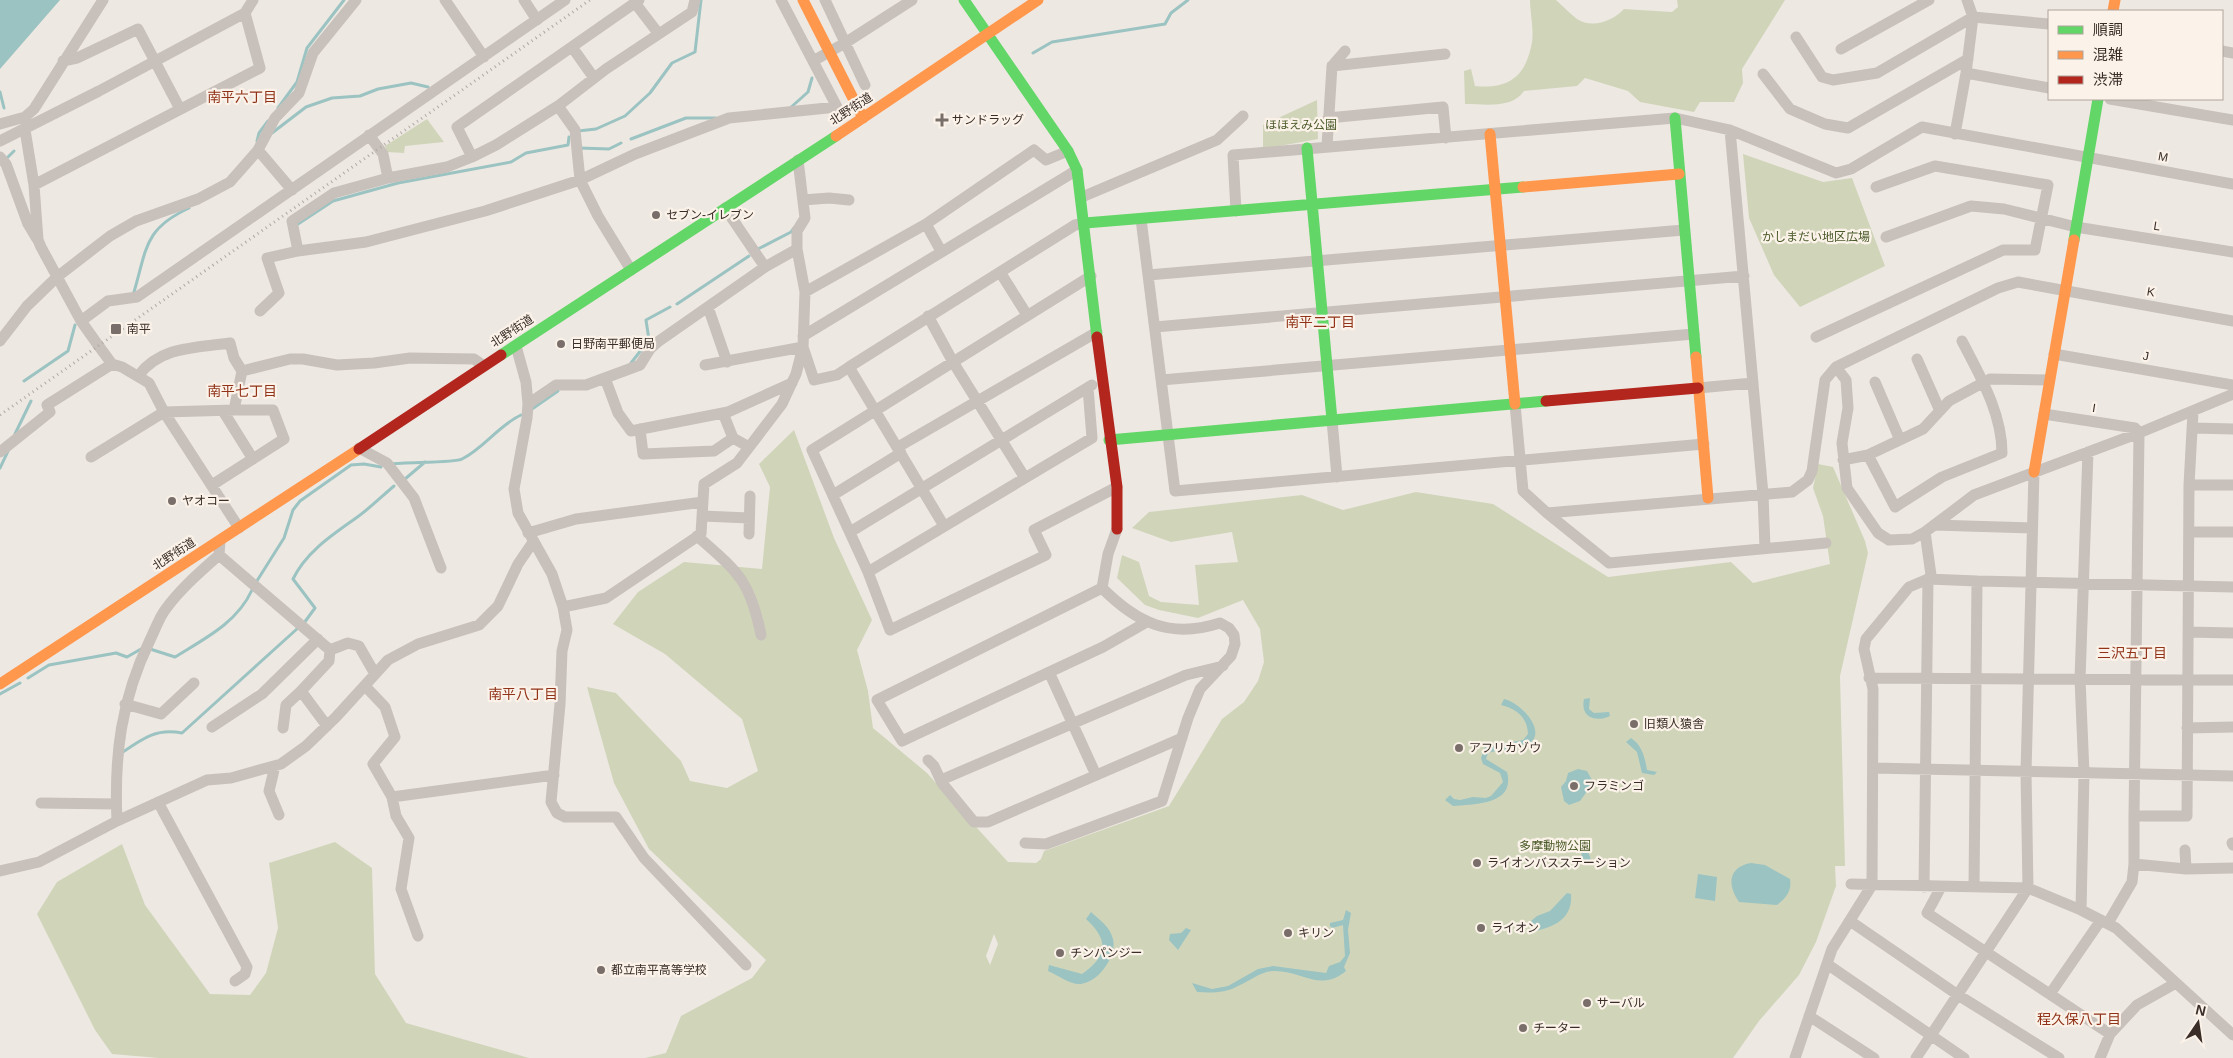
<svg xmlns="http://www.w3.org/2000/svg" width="2233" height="1058" viewBox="0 0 2233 1058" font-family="Helvetica,'Noto Sans JP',sans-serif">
<rect width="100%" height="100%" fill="#eee8e2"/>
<path fill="#d0d5ba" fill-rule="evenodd" d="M1530,0H1556C1563,6 1569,13 1577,19C1592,29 1613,21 1624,9L1672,12L1678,7L1677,0H1785L1742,69L1743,83L1734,102H1700L1694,112L1640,102L1628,91L1585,78L1577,86L1524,91C1512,109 1485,104 1465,104L1464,71L1471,69L1475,86C1506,89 1524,79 1531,47C1535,33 1530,14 1530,0Z
M1317,100L1318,139L1263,149V125Z
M427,119L444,142L405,146L404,153L387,152L385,146Z
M1743,154L1823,182L1852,178L1885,266L1800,307L1774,275L1749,218Z
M794,430L834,538L872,620L857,650L868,691L873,728L927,773L1008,862L1036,863L1041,859L1044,851L1169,806L1222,719L1244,702L1258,681L1264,662L1260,629L1243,600L1198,618L1159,610L1145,605L1117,578L1122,555L1139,562L1149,596L1161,602L1199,605L1195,565L1238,562L1232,532L1171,542L1132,528L1149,512L1302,495L1343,510L1416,492L1493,504L1608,577L1731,562L1753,583L1830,564L1823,516L1813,488L1818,464L1833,467L1865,541L1868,553L1840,676L1845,866H1835L1836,886L1816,942L1799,975L1759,1021L1733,1058H645L666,1053L681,1016L752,978L766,960L649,849L614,783L587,687L616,693L681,761L690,781L727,788L758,771L742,719L665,654L613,624L638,592L684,562L762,569L770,487L759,464ZM994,934L998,944L990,965L986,956Z
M335,842L372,868L375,974L406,1023L529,1058H159L112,1054L95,1030L37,914L57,882L122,844L145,905L210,994L250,995L266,973L278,928L269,863Z"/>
<path fill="#9bc3c2" d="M0,0H60L0,69Z
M1590,698L1589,709L1594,713L1609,712L1610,716C1595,723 1580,717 1584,699Z
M1504,699C1520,702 1548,731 1529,744C1516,752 1501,748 1488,753L1486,759L1507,772C1516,805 1474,804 1453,806L1445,800L1450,795L1454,799L1460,800L1473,797L1486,798L1491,796L1503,782L1500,773L1483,764L1481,758L1485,747L1523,740L1528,734C1527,717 1517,709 1501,705Z
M1631,738C1642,745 1645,758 1647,770L1657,772L1654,775L1642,773L1637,752L1626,742Z
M1578,769L1587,771L1592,780L1591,786L1580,801L1569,805L1564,801L1561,787L1566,781L1568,773Z
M1583,847H1587L1592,864L1587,865L1583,862L1581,852Z
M1751,863L1765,865L1790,879C1792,891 1786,898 1777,905L1739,902C1727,885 1728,867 1751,863Z
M1698,874L1717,877L1715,901L1695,898Z
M1567,893L1571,894C1573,918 1555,927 1535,931L1531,921L1537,916L1550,911Z
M1346,910L1351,913L1348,930L1350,953L1344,967L1346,971C1319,993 1302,970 1273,971C1260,972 1250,981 1238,986C1226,993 1211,993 1197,992L1192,983L1212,989L1228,986L1258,969L1273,966L1326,973L1329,966L1340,962L1345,956L1343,925L1332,928L1330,926V923L1343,920Z
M1091,912C1100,920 1110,927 1113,939C1117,956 1099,982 1081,984C1070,985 1058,975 1048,971L1049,965L1082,974C1108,956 1109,940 1086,919Z
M1186,928L1191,930L1178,950L1169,940L1170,934L1181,933Z"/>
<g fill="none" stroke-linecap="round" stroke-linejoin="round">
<path stroke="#9bc3c2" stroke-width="3" d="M1033,53L1052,42L1165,24L1171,13L1188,0
M0,92L4,108
M278,108L297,82L307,48L344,0
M789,109L808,92L812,78
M578,131L596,129L625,116L650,93L672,63L695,52L701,0
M272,133L306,107L332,98L360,96L378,89L411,83L428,87
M631,139L686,118H716
M257,141L259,133L268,121
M579,148L609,149L621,143
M8,157L14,151
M298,224L333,201L398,183L511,162L526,153L568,145L569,137
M758,249L791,232L794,228
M134,292C147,248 144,229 189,208
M677,304L749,256
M631,363L649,340L646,320L670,307
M24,381L68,351L75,325
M532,409L558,391
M15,434L31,401
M392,464C405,462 455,463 462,459C484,448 499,425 521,415
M0,468L8,451
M405,479L425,462
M255,584L284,538L293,510L300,501L351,465L364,464L381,467
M304,623L315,608L293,579C306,552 332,535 356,518C369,509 381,497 394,486
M150,649L175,657C204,639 237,623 252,590
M28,678L49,665L116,653L127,657L141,649
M0,694L20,683
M123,752C143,738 157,728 182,733L298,628"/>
<path stroke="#c8c0ba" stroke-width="11" d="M445,0L484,57
M524,0L537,20
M825,0L865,85
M635,3L658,33
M1973,17L2049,24
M1796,37L1822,77L1833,80L1877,73L1973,17
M572,47L594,78
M1841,49L1929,0
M2222,51L2233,53
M63,61L77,58L138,29L180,109
M813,61L845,43L912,0
M1332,66L1345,51
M1966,73L2049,88
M1763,74L1790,109L1825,124L1848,128L1968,59
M2110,99L2233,120
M1328,118L1443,107L1446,138
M0,124L25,117L34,109L103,0
M25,130L34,185L38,240L41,247L81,321L98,345L112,364L122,367L149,383L164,412L239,528
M1730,130L1763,494L1765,548
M1955,134L1966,73L1973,17L1967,0
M369,135L383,154L388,178
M0,141L99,91L245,13L253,0
M1327,146L1332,66L1445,54
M258,150L292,190
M0,157L6,164L28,224L37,239
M472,157L457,127L639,0
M34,185L260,68L245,13
M1082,197L1217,140L1243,116
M803,200L829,198L849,200
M725,208L765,267
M1236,211L1233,155L1675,118L1730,130L1836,173L1851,169L1922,127L2233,184
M1141,219L1175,491L1704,444
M926,224L941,251
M1886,237L1971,206L2004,209L2076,227L2233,252
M298,251L292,221L334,193L388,178L447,167L472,157L496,145L558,106
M631,270L598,216L580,180L575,130L558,106L606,69L692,12L695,0
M1000,272L1027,315
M1148,275L1684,230
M1091,276L812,450L868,572L890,630L1046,555L1034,530L1117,487
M805,292L926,224L1034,150L1046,160L1068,151
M708,307L727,362
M260,311L279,293L267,258L298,251L366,242L485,211L580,180L635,154L729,118L837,107L781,0
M928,316L953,362L1025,478
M81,321L108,301L137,297L565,0
M1155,327L1744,276
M803,336L1077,170
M1816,337L2003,250H2035L2048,185L1935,166L1876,187
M0,341L27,306L57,277L110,236L136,221L198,199L230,182L258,150L275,118L299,93L313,53L356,0
M516,346L526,382L528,404L527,418L514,489L518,513L552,574L563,607L567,630L562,651L560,704L551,802L557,813L565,817H616L644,858L746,965
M2054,354L2233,385
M1917,359L1940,411
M705,365L803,347L814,380L837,375L849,367
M1836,367L1998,288L2018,282L2233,321
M139,375C161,346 196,348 230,343L234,358L242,371
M605,378L618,413L631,431L728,412L792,383
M1161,380L1694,334
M1875,382L1900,440
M1698,388L1753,383
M528,404L556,385H586L640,365L650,349L659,341L765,267L797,249
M1515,404L1523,491L1547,513L1792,492L1808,480L1812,471L1825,380L1836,367L1846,380L1848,408L1842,443L1847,488L1878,533L1889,540L1912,539L1925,532L1974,495L2139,433L2233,394
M223,411L253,459
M723,413L733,438L749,447
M2044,414L2135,428L2139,433L2134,816
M1332,420L1337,477
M2193,428L2233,429
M640,429L643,454L714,451L733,438
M898,447L1097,332
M359,448L387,463L414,498L441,568
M0,452L50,412L47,405L112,364
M1868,455L1895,507L1942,477L2002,453C2002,413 1980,376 1962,341
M91,457L164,412L234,410L242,371L290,359H303L337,365L374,363L410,358L474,359L484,366
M1843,460L1868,455L1923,429L1949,401L1990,379L2049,380
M212,485L284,439L273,410H234
M2189,485H2233
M833,495L901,453
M1547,513L1609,563L1826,543
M702,516L749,518
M1934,525L2032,528
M944,526L849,367L1075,225L1085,223
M850,532L1092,385
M2189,532H2233
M528,533L576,519L703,502
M749,534L750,496
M697,536C738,572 750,580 761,635
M219,555L330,650L329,661L301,691L327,726
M868,572L1092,438L1088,388
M1977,581L2233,587
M1102,588L877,700L902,741L1103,647L1145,623
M563,607L606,598L701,534L704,484L737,463L782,404L796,374L803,347L805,292L797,249V231L805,218L798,160
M2188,632L2233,633
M330,650L348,643L359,646L375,674
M1049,672L1096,775
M1869,678L2233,680
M365,686L385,707L395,737L373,764L392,797L554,775
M125,704L161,714L194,683
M212,727L262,694L318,639
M283,728L286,705L301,691
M2187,728L2233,727
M928,760L934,766L942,783L974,822H988L1182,738
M275,766L269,791L279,815
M1873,768L2233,776
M941,780L1186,675L1223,666
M392,797L396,816L409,838L401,889L418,936
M158,802L247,967L245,974L235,981
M41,803L116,804
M117,821C114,755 121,700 150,640C155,630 159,618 165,610C180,589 200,572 219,555L220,541
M1025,843L1046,844L1162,801L1188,718L1200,689L1231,656L1235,644L1234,635L1229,628L1220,623C1170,639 1137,623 1102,588L1108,554L1117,529
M2232,843L2233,845
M2185,850L2186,869
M2134,864L2186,869L2233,868
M0,871L39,862L117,821L207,780L231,778L281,764L306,746L336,717L388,660L418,644L479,625L498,606L518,564L533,542
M1851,884L2028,888L2081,910L2116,928L2233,1035
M1924,887L1928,579L1977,581L1974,887
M1941,887L1927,913L2110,1034
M2081,910L2084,773L2080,679L2088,452
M1850,921L1958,995L2059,1058
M2108,923L2132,882L2134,864V816H2187L2189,485L2193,412
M1827,964L1964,1058
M2050,994L2101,920
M1809,1016L1874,1058
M1795,1058L1832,949L1872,885L1873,689L1864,649L1866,639L1909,587L1928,579L1931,575L1925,532
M1916,1058L2028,888L2026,772L2034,472
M2100,1058L2110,1034L2137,1005L2176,983"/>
<path stroke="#63d668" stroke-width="11" d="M964,0L1068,151L1077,170L1097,337
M1675,118L1696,357
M1307,148L1332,420
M1085,223L1523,187
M2074,240L2098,99
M501,355L836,136
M1109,440L1546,401"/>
<path stroke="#ff974d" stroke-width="11" d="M803,0L863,118
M2113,11L2115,0
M1490,134L1515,404
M836,136L1038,0
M1523,187L1679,174
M1696,357L1708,498
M2034,472L2074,240
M0,684L359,449"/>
<path stroke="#b3261e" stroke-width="11" d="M1097,337L1117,487V529
M1546,401L1698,388
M359,449L501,355"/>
<path stroke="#b0a9a5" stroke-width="3" stroke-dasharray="1 4" stroke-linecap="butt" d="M0,415L590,0"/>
</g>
<g fill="#796e69" stroke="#fbf3e9" stroke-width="2">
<path d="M939.5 112.5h5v5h5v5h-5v5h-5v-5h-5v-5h5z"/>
<circle cx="656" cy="215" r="5"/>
<rect x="110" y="323" width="12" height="12" rx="2.5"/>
<circle cx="561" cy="344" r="5"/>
<circle cx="172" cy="501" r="5"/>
<circle cx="1634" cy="724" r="5"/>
<circle cx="1459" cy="748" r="5"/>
<circle cx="1574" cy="786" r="5"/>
<circle cx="1477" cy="863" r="5"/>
<circle cx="1481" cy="928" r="5"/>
<circle cx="1288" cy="933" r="5"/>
<circle cx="1060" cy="953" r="5"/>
<circle cx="601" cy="970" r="5"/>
<circle cx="1587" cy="1003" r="5"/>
<circle cx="1523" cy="1028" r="5"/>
</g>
<g text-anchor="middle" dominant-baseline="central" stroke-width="4.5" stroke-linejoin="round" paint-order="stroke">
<g font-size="12" fill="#3a2d28" stroke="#fbf3e9">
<text transform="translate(851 109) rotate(-33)">北野街道</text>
<text transform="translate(2163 157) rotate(10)">M</text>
<text transform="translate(2157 226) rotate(9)">L</text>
<text transform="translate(2151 292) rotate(10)">K</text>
<text transform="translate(512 331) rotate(-33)">北野街道</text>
<text transform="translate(2146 356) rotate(10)">J</text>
<text transform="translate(2094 408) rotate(9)">I</text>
<text transform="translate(174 554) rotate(-33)">北野街道</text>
</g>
<g font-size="12" fill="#3a2d28" stroke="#fbf3e9" text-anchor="start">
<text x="952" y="120">サンドラッグ</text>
<text x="666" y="215">セブン-イレブン</text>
<text x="127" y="329">南平</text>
<text x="571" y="344">日野南平郵便局</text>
<text x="182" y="501">ヤオコー</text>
<text x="1644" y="724">旧類人猿舎</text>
<text x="1469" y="748">アフリカゾウ</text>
<text x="1584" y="786">フラミンゴ</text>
<text x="1487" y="863">ライオンバスステーション</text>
<text x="1491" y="928">ライオン</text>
<text x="1298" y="933">キリン</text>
<text x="1070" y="953">チンパンジー</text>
<text x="611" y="970">都立南平高等学校</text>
<text x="1597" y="1003">サーバル</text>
<text x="1533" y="1028">チーター</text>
</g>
<g font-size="12" fill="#4a5a29" stroke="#fbf3e9">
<text x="1301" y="125">ほほえみ公園</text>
<text x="1816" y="237">かしまだい地区広場</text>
<text x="1555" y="846">多摩動物公園</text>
</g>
<g font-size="14" fill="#913319" stroke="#fbf3e9">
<text x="242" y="97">南平六丁目</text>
<text x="1320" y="322">南平二丁目</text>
<text x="242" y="391">南平七丁目</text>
<text x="2132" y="653">三沢五丁目</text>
<text x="523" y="694">南平八丁目</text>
<text x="2079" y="1019">程久保八丁目</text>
</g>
</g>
<rect x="2048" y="10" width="175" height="90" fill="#fbf3e9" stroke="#aea49c"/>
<rect x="2058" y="26" width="25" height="8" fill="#63d668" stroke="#aea49c"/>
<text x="2093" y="35" font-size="15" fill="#3a2d28">順調</text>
<rect x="2058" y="51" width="25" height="8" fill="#ff974d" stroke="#aea49c"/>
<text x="2093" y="60" font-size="15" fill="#3a2d28">混雑</text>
<rect x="2058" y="76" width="25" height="8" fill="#b3261e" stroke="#aea49c"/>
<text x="2093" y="85" font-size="15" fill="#3a2d28">渋滞</text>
<g transform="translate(2198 1023) rotate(13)" stroke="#fbf3e9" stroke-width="4" paint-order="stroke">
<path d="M0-4L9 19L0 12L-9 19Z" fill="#3a2d28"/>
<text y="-8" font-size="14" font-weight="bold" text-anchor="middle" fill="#3a2d28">N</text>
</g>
</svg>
